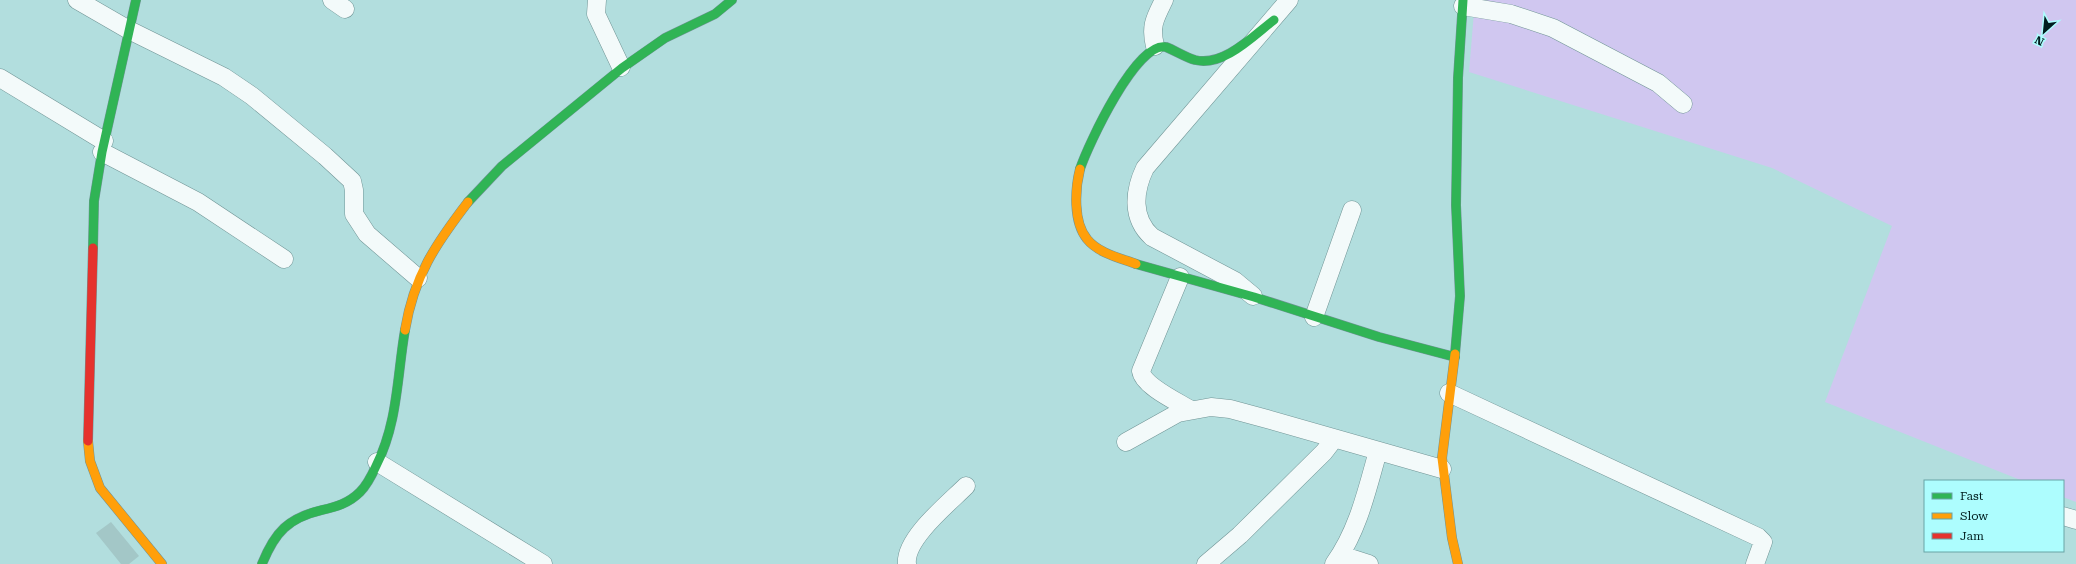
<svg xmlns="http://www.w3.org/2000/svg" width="2076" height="564" viewBox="0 0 2076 564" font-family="'Roboto Serif',serif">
<rect width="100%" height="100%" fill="#b2dede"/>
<path fill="#d0c7f0" d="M1475,0H2076V502L2063,497V481H2023L1825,402L1892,226L1772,168L1469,72Z"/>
<path fill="#a3c7c7" d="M111,522L139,556L129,564H121L96,533Z"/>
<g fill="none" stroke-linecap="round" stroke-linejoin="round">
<defs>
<path id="street" d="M77,0L129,30L224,77L252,96L325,156L352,181L354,190V214L367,234L418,278
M332,0L345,9
M597,0L596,14L621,67
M1463,6L1511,14L1553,28L1658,83L1683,104
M1155,46C1150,26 1155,18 1164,0
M0,78L104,141
M102,152L198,202L284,259
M1180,277L1141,371C1143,386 1178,402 1191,410
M1253,296L1235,281L1152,237C1131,218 1134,191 1145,168L1289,0
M1314,317L1352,210
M1449,393L1758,537L1763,542L1755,564
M1126,442L1178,413L1211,407L1230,409L1267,419L1442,469
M377,462L543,564
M2063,516L2076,520
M1341,555L1369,564
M907,564C904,539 949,503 966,486
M1206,564L1240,535L1324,452L1334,439
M1334,564C1358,531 1367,490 1378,451"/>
<path id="fast" d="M1080,169C1088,145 1137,40 1166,47C1176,51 1185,57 1195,60C1224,67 1253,36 1274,20
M468,202L502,166L622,68L665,38L715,14L732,0
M93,248L94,201L102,152L136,0
M1136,264L1254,297L1379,337L1455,357
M1455,354L1460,296L1456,205L1458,78L1463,0
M262,564C275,532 288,518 322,510C336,507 349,503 360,492C367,485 372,475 376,466C398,423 397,376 405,330"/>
<path id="slow" d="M1080,169C1075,189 1073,222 1087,239C1098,253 1120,258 1136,264
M405,330C414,276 435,245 468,202
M1455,354L1442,458L1452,538L1458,564
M88,441L90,461L100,488L162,564"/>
<path id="jam" d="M88,441L93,248"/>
</defs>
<use href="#street" stroke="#709495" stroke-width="19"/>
<use href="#fast" stroke="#709495" stroke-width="10"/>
<use href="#slow" stroke="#709495" stroke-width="10"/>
<use href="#jam" stroke="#709495" stroke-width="10"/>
<use href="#street" stroke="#f3fafa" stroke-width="18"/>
<use href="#fast" stroke="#30b455" stroke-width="9"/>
<use href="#slow" stroke="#ff9f0a" stroke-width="9"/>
<use href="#jam" stroke="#e5322d" stroke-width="9"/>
</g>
<rect x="1924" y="480" width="140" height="72" fill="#adfdfe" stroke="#68a4a5"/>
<rect x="1932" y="493" width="20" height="6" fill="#30b455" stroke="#68a4a5"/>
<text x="1960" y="500" font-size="12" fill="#001e1f">Fast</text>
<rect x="1932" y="513" width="20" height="6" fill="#ff9f0a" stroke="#68a4a5"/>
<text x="1960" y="520" font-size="12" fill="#001e1f">Slow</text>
<rect x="1932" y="533" width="20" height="6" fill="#e5322d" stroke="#68a4a5"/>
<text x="1960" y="540" font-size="12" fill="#001e1f">Jam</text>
<g transform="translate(2044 32) rotate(207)" stroke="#adfdfe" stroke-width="3" paint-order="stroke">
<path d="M0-3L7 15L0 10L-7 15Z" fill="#001e1f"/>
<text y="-6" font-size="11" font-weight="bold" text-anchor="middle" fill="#001e1f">N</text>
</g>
</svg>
